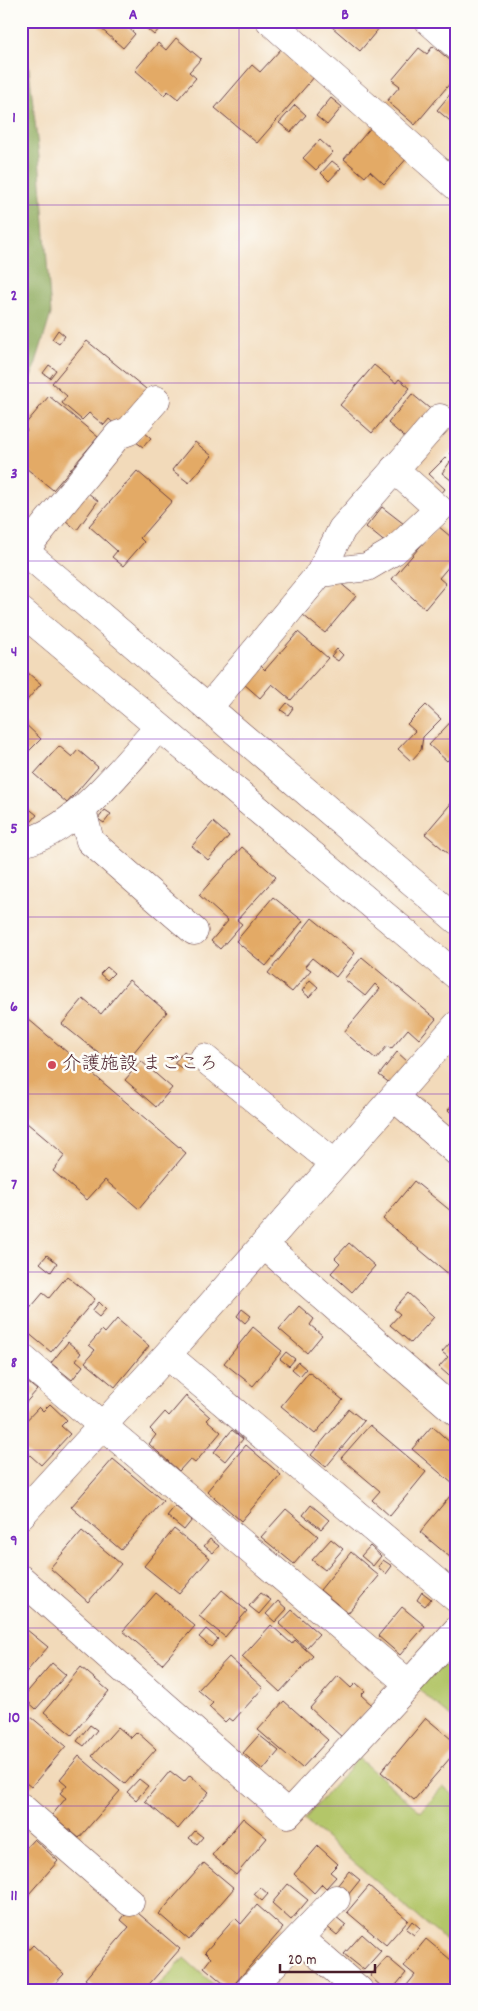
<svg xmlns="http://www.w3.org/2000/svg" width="478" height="2011" viewBox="0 0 478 2011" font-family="Dekko,'Klee One',sans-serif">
<rect width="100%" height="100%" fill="#fdfcf7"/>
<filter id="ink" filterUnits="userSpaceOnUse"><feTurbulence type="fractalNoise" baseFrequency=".02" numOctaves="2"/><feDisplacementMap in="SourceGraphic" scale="10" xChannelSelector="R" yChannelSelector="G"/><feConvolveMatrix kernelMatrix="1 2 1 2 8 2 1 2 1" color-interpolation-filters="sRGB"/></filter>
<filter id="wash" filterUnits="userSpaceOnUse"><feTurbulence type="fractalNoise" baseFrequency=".0096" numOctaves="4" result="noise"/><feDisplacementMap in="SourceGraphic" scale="20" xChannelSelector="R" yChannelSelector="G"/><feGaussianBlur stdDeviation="1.12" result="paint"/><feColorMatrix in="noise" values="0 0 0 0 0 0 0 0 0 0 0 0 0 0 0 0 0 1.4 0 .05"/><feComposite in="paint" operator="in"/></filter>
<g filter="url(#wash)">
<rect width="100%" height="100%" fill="#f2daba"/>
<path fill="#b3c669" stroke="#7e724a" d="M457,1644V1722L418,1689Z
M358,1758L421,1812L443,1786L457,1798V1950L304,1820Z
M184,1958L220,1990H155Z"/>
<path fill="#8eab5d" stroke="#6c6544" d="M21,51L28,60L39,157L51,314L21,411Z"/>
<g id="blocks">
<path fill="#e3aa66" d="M104,21H121L135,34L123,48L99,27Z
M142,21H166L154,35L140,23Z
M325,21H385L360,51Z
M176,38L201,59L189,72L196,78L178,99L168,91L164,95L135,70L158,43L166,50Z
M433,46L457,66V75L415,125L387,101L400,86L392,80L419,48L427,54Z
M282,48L315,76L257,143L215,108L252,65L260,72Z
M457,86V123L455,125L437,110Z
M331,98L342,107L327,125L316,116Z
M295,105L306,115L291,132L279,123Z
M373,125L409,156L384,184L370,171L365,177L344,159Z
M320,140L333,152L316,170L303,158Z
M332,161L341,168L329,181L321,173Z
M58,330L65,336L59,344L52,339Z
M87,341L151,393L121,430L109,419L104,425L89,413L82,420L62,403L67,396L52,383Z
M49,365L56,370L50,378L43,373Z
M374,365L396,383L399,379L410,388L372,433L340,405Z
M412,394L434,412L409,441L388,423Z
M49,396L98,437L53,490L21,464V437L27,430L23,427Z
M451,421L457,427V452L454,449L429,474L445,489L436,500L405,470Z
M144,432L151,438L143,447L136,442Z
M195,442L212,456L189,483L172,470Z
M453,458L457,461L456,484L442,473Z
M137,471L172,501L140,538L144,542L123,566L112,557L117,551L89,526Z
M82,488L98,501L77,530L60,516Z
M382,507L404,524L387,544L366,527Z
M438,526L457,542V557L439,578L446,584L425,609L392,579Z
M334,578L356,596L325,633L303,615Z
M298,632L328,658L291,700L272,684L260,698L244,684L261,666L265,670Z
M337,649L343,655L338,661L331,656Z
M21,667L41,684L21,707Z
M287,703L293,708L288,715L281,710Z
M426,705L441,719L423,737L421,750L411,761L398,749L415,731L407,724Z
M457,715V757L454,754L447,761L429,745Z
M21,720L41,739L21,759Z
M59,746L72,757L78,750L98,767L67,803L34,774Z
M457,787V857L455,859L425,834L454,800L450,796Z
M21,802L37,815L21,834Z
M105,810L111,814L104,823L98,819Z
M213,822L229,836L208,860L192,846Z
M242,847L276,877L237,920L242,924L220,949L211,941L228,921L199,895Z
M273,897L303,921L266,966L236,941Z
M312,918L355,953L336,977L312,958L305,966L311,970L292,992L268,973Z
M362,957L436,1019L419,1039L408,1029L391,1049L387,1046L376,1059L344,1032L380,989L375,984L365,996L344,979Z
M107,967L114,973L107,980L100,974Z
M129,980L167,1012L119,1070L62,1024L83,999L101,1014Z
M310,980L318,987L309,997L302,991Z
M21,1013L186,1153L139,1209L105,1180L87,1200L53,1171L65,1155L21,1118Z
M184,1051L192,1057L183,1069L174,1063Z
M397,1052L408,1062L391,1084L379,1075Z
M141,1061L172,1088L156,1107L125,1080Z
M457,1100V1118L448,1110Z
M414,1181L457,1216V1281L383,1219Z
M349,1243L375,1266L352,1292L331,1273L340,1263L335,1258Z
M47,1255L57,1263L51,1272L40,1263Z
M67,1276L95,1299L51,1352L21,1327V1319L43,1293L49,1298Z
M408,1293L434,1317L411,1343L390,1325L400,1314L394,1309Z
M99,1302L106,1309L99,1317L92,1311Z
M299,1306L314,1319L310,1325L322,1335L307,1353L279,1329Z
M242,1309L251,1316L245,1323L237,1316Z
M117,1319L149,1346L115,1387L85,1362L95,1350L89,1345L102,1330L105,1333Z
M253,1327L282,1351L253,1386L224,1363Z
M457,1335V1383L439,1367L448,1357L442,1352Z
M68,1342L81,1353L76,1360L83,1366L72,1380L51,1363Z
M286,1352L295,1359L289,1366L280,1359Z
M298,1362L306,1369L300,1376L292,1369Z
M309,1372L343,1400L315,1434L281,1406Z
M21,1377L37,1390L21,1408Z
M186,1396L210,1417L207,1420L221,1432L195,1463L190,1459L179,1471L149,1444L156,1435L150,1429L165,1412L169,1416Z
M50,1404L67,1420L61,1426L70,1434L41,1465L21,1447V1426L39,1407L43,1411Z
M349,1409L364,1421L326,1467L311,1455Z
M370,1425L426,1472L390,1516L372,1500L380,1491L341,1458Z
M432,1426L454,1446L457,1443V1479L453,1484L412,1449Z
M232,1430L243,1439L225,1461L214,1452Z
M246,1445L281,1475L241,1521L207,1491Z
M113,1459L163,1501L121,1550L71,1507Z
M450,1496L457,1502V1563L420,1532Z
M311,1505L329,1520L321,1529L303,1515Z
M175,1506L192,1520L184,1530L167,1516Z
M286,1509L318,1536L294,1564L261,1537Z
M174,1529L210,1558L179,1594L144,1566Z
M82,1531L121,1564L88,1602L50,1568Z
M210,1539L219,1546L213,1553L204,1546Z
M331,1539L343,1549L325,1570L312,1560Z
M370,1546L381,1556L373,1566L361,1556Z
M351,1552L379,1576L348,1613L320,1590Z
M383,1560L392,1566L386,1574L378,1567Z
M222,1590L247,1611L225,1637L199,1616Z
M422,1592L431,1599L425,1606L417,1600Z
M156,1593L195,1626L162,1664L123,1631Z
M261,1593L271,1600L259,1614L249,1606Z
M278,1601L287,1609L275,1622L266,1614Z
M402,1607L425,1626L400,1655L378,1636Z
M292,1610L319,1634L306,1648L279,1624Z
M21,1625L48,1647L21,1678Z
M271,1625L292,1644L295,1640L313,1656L280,1692L242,1657Z
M206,1629L218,1639L211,1647L199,1637Z
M229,1657L263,1688L233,1721L229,1718L225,1722L209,1707L213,1703L198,1690Z
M52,1663L66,1675L36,1709L23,1697Z
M81,1667L109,1691L72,1735L44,1712Z
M338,1676L351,1688L356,1683L365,1691L361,1695L372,1705L343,1738L310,1708Z
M284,1701L328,1740L302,1768L258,1730Z
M31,1717L66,1746L31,1787L21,1779V1724L23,1726Z
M426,1718L457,1744V1750L414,1800L381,1772Z
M90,1725L97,1730L84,1746L77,1741Z
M118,1727L131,1738L137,1732L156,1749L125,1784L92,1756Z
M259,1735L279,1751L263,1770L243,1753Z
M79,1756L120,1791L79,1838L52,1815L66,1798L60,1793L67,1785L60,1779Z
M170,1771L184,1782L190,1775L209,1792L178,1829L145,1801Z
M139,1779L148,1786L136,1800L127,1792Z
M243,1818L267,1838L236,1875L212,1855Z
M195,1831L203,1837L197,1844L189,1838Z
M34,1839L58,1861L21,1903V1853Z
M318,1846L338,1864L330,1872L336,1877L326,1888L322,1884L314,1893L294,1874Z
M204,1863L234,1888L189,1940L159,1914Z
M349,1871L360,1880L348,1895L337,1886Z
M288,1884L308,1900L291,1920L272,1903Z
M369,1886L408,1920L386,1945L347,1912Z
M260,1887L268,1894L262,1901L254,1894Z
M257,1905L283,1928L230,1989L204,1967L211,1958L205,1952L235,1918L241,1924Z
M131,1907L180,1949L144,1990H98L85,1979L129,1927L121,1920Z
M335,1916L346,1925L337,1935L326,1926Z
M412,1921L420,1928L414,1935L406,1929Z
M362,1934L381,1951L364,1970L344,1954Z
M426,1939L457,1965V1980L448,1990H403L415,1975L404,1966Z
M33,1945L64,1974L49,1990L21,1989V1958Z
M387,1957L406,1973L392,1990H385L370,1976Z"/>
</g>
</g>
<g filter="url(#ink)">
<use href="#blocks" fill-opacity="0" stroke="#633b40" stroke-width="1"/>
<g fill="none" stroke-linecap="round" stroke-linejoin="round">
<defs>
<path id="minor" d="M270,21L457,187
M429,21L457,46
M21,548L457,920
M24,551L118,435L129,431L156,400
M320,573L367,567L394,551L439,509L394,469
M21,611L457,976
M208,708L320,573L342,529L440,418
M82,810L90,841L194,931
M21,843C75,832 123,766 159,727
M204,1058L335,1164
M394,1097L457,1152
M264,1245L457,1413
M167,1355L457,1599
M21,1357L409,1684L457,1630
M21,1515L167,1355L457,1025
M21,1579L288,1814L409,1684
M21,1807L130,1902
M299,1938L359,1990
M249,1990L336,1899"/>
</defs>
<use href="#minor" stroke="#633b40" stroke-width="29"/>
<use href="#minor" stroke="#fff" stroke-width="28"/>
</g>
</g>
<path fill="none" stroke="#7b2cbf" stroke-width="1" stroke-opacity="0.55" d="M239,21V1990M21,205H457M21,383H457M21,561H457M21,739H457M21,917H457M21,1094H457M21,1272H457M21,1450H457M21,1628H457M21,1806H457"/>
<circle fill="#d1495b" stroke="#fdfcf7" stroke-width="2" cx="52" cy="1065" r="5"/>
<g text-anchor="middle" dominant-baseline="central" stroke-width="5" stroke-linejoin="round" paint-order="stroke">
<g font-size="19" fill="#4a1f2b" stroke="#fdfcf7" text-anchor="start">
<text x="62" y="1065">介護施設 まごころ</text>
</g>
</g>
<rect width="478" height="2011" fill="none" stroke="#fdfcf7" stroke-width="55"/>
<path d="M280 1964v8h95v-8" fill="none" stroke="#4a1f2b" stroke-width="2.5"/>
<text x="288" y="1964" font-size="15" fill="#4a1f2b" stroke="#fdfcf7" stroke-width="4" paint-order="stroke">20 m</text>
<rect x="28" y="28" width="422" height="1956" fill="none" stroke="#7b2cbf" stroke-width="2"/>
<g font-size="16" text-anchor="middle" font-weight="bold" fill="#7b2cbf">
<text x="133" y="19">A</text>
<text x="345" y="19">B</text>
<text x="14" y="122">1</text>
<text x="14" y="300">2</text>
<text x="14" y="478">3</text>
<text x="14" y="656">4</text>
<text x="14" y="833">5</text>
<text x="14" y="1011">6</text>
<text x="14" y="1189">7</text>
<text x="14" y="1367">8</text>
<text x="14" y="1545">9</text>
<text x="14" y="1722">10</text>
<text x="14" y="1900">11</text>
</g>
</svg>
